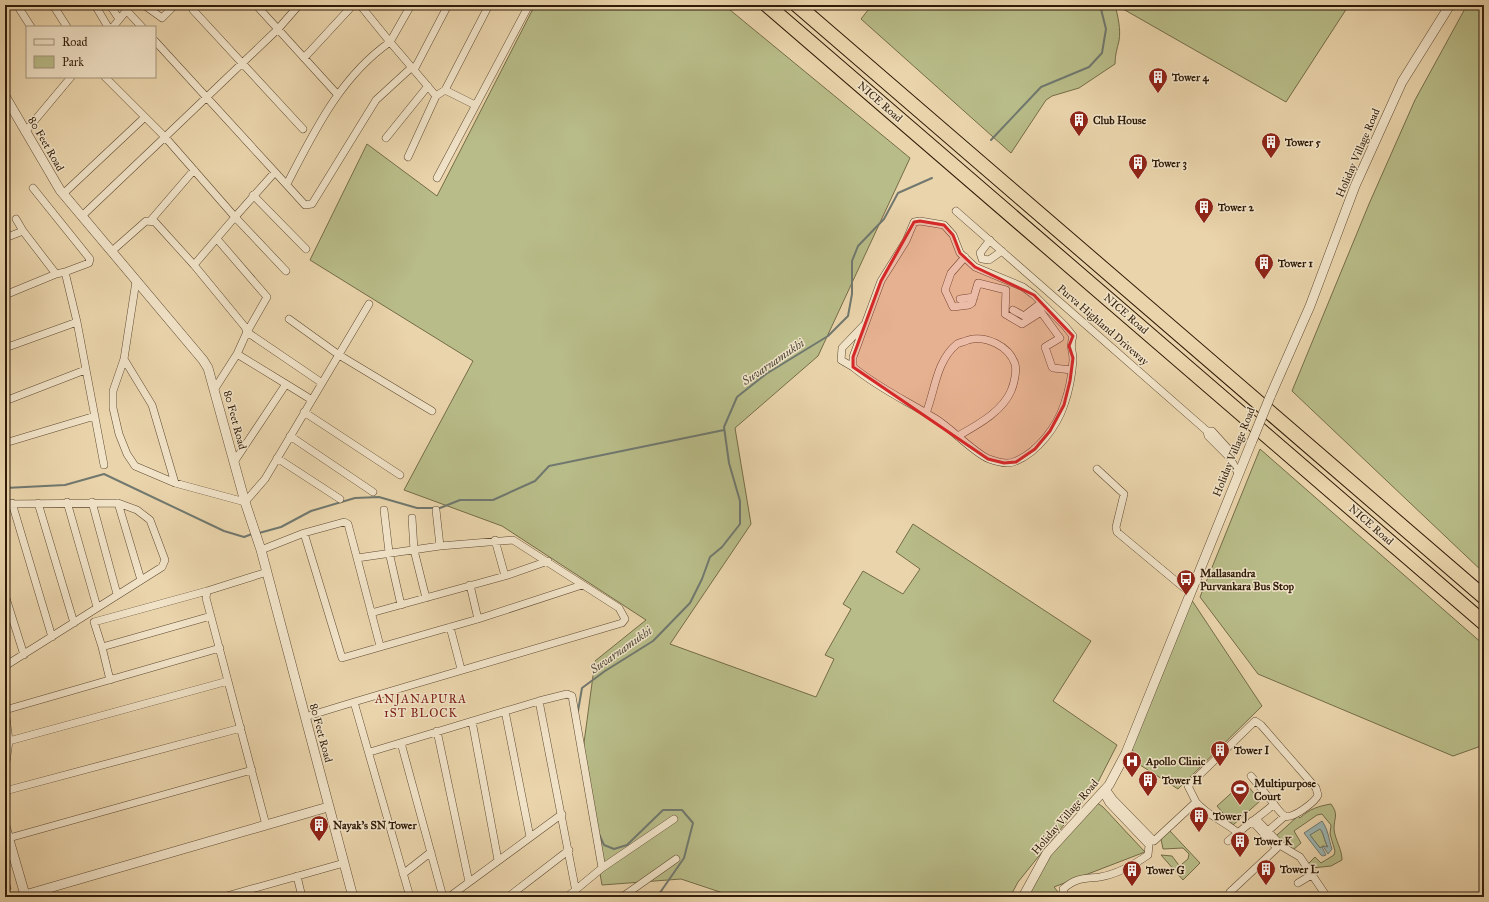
<svg xmlns="http://www.w3.org/2000/svg" width="1489" height="902" viewBox="0 0 1489 902" font-family="'IM FELL Great Primer',serif">
<rect width="100%" height="100%" fill="#ead4ab"/>
<filter id="stains"><feTurbulence type="fractalNoise" baseFrequency=".005" numOctaves="4"/><feColorMatrix values="0 0 0 0 .2 0 0 0 0 .09 0 0 0 0 .02 0 0 0 .5 -.17"/></filter>
<radialGradient id="worn" r=".72"><stop offset=".6" stop-color="#630" stop-opacity="0"/><stop offset="1" stop-color="#630" stop-opacity=".3"/></radialGradient>
<path fill="#b8bc88" stroke="#746c48" d="M535,5H724L910,158L818,356L735,428L751,524L670,644L816,697L834,659L825,655L851,609L843,604L863,571L903,594L920,569L896,552L913,524L1091,641L1053,701L1117,745L1097,784L1018,882L1010,897H735L681,879L602,885L581,765L595,661L646,620L502,526L404,490L473,361L310,260L367,144L437,196Z
M872,5H1115C1118,17 1121,29 1119,41C1117,49 1115,55 1115,64L1079,88L1052,96L1046,100L1011,153L861,19Z
M1116,5H1343L1347,8L1286,102Z
M1467,5H1484V573L1292,391L1369,204L1415,100Z
M1260,449L1484,645V745L1453,756L1258,674L1200,597Z
M1191,599L1262,706L1178,789L1140,765L1130,745Z
M1248,786L1260,801L1233,825L1217,806L1237,788L1241,792Z
M1096,802L1103,807L1145,852L1054,887L1062,897H1023L1035,871Z
M1331,804C1339,815 1334,817 1334,829C1335,840 1342,849 1342,860L1331,866L1312,868L1308,864L1315,857L1321,863L1334,855L1335,851L1330,834L1331,825L1322,814L1317,815L1294,831L1301,843L1293,850L1276,836L1298,816L1300,818C1309,809 1319,806 1331,804Z
M1320,828C1322,831 1327,845 1327,848L1323,846L1320,848L1310,835Z
M1169,830L1200,863L1183,880L1161,855L1172,856L1181,868L1182,864L1188,859L1189,854L1183,848L1163,849L1161,839Z
M5,867L11,889L5,891Z"/>
<path fill="#9bb6b3" stroke="#70786f" d="M1322,821C1328,829 1329,840 1332,849L1328,854L1323,846L1328,847C1324,841 1324,833 1320,829L1310,835L1320,848L1322,847L1326,855L1323,856L1321,855L1304,833Z"/>
<g fill="none" stroke-linecap="round" stroke-linejoin="round">
<path stroke="#70786f" stroke-width="2" d="M991,140L1041,87L1089,67L1102,53L1106,29L1100,5
M5,488L65,485L104,474L224,531L244,537L252,534
M259,533L281,527L311,511L355,498L379,497L417,508H440L460,500H493L535,481L549,466L724,430
M578,711L582,688L605,671L653,641L690,603L702,579L710,557L722,547L740,524V501L729,463L724,427L737,397L766,374L828,336L848,316L852,294V261L858,246L884,219L898,193L932,178
M599,834L604,845L614,849L627,845L663,810H682L693,823L684,858L657,897"/>
<defs>
<path id="minor" d="M17,5L31,27
M53,5L67,27
M95,5L108,27
M110,5L119,19
M144,5L162,18L175,5
M256,5L337,94
M411,5L390,42L414,70
M193,10L303,129
M127,11L142,27
M113,27L131,5
M304,58L353,5
M105,77L165,137
M445,90L489,5
M436,96L414,70L448,5
M25,132L71,77
M165,137L278,29L299,5
M386,138L428,86
M408,157L436,96L445,90L475,105
M275,172L305,205L312,204L376,100L412,67
M437,178L529,5
M287,184C314,132 340,77 390,42L360,5
M33,188L90,259L89,263L65,272
M63,194L145,117
M253,195L306,249
M956,211L1207,431
M82,216L165,137L235,217L275,172L155,41
M16,219L23,231
M151,220L194,170
M920,221L944,225L953,235L960,253L975,267L1023,287L1034,295L1065,326L1073,336C1069,348 1073,349 1073,360C1072,375 1069,391 1064,405C1057,426 1038,452 1016,461C1008,465 997,462 989,459C974,453 952,429 936,419C909,402 878,388 853,367V357L881,281L906,241L914,222Z
M5,238L23,231L56,274L65,272L77,322L104,465
M217,239L267,297L247,332L322,383
M112,251L146,221L155,222L194,265
M965,257L951,273L945,290L953,307L969,305L972,303L978,283L1006,290L1005,314L1022,324L1041,312L1060,338L1045,347L1052,367L1053,368L1072,370
M982,259L980,253L990,240
M982,259L989,260L1002,251
M136,281L124,359L113,391V408L119,434L127,454L135,466L175,483L245,502L265,479L369,304
M5,295L56,274
M960,299L974,297
M1013,310L1024,316L1037,306L1041,312
M289,319L339,355L432,411
M5,348L77,322
M237,354L286,384
M124,359L152,405L175,483
M853,367L841,360L842,348L863,326
M214,390L237,354L247,332L245,327L194,265L235,217L286,271
M5,401L85,370
M304,412L400,475
M926,413C935,391 936,361 957,344C960,342 965,342 968,340C986,335 1009,346 1015,364C1017,371 1014,384 1011,391C1002,412 977,425 958,436
M1207,431H1212L1231,452L1230,458L1208,436Z
M290,436L373,492
M5,443L95,416
M277,458L340,499
M1230,458L1238,473
M234,462L286,384L312,400
M1097,469L1124,494L1116,527L1117,532L1189,592
M67,502L97,607
M92,502L117,594
M12,503L52,637
M38,503L74,623
M118,503L141,580
M5,504L118,503L137,510L150,520L165,560L162,567L5,666
M384,510L389,552L401,605
M436,510L440,546
M412,518L414,550L426,598
M304,533L342,658L478,619L582,585
M495,540L505,576
M261,550L304,533L344,522L348,524L357,558L440,546L513,540L619,608L625,619L622,623L354,702
M357,558L380,646
M470,585L478,619
M5,595L24,655
M371,613L505,576L548,561
M450,627L461,669
M102,647L94,622L207,591
M110,680L102,647L211,616
M539,701L577,897
M5,709L9,741L5,770
M5,710L220,648
M505,711L530,837
M305,717L354,702L410,897
M472,721L498,860
M437,731L469,882
M9,741L228,681
M401,743L443,897
M370,752L539,701L567,694L572,696L602,868L567,897
M1106,789L1113,799L1154,841L1196,802L1188,786L1255,721L1261,725L1316,788L1318,795C1316,801 1292,820 1285,816C1281,814 1277,808 1274,804
M5,791L241,728
M1196,802C1208,816 1224,821 1238,833C1250,822 1262,815 1274,804L1251,776
M1257,820L1283,847L1300,857L1327,897
M266,825L206,598L207,591L267,572
M1268,831L1285,816
M9,838L252,770
M1228,841L1238,833
M602,868L674,819
M403,874L431,852
M297,876L302,897
M1298,883L1313,874
M48,888L50,897
M1230,892L1277,848L1252,821
M223,897L344,863
M449,897L562,814
M508,897L569,850
M622,897L676,859
M1065,897L1063,889C1077,877 1084,879 1100,877C1117,874 1135,864 1148,855L1149,845L1109,803L1104,794"/>
<path id="tertiary" d="M5,96L60,190L203,360L208,368L245,502L261,550L353,897
M1270,397L1310,306L1355,186L1402,82L1450,5
M5,826L25,895
M18,897L328,807
M1023,897L1047,853L1109,785L1126,753L1252,441"/>
<path id="motorway" d="M767,5L1484,623
M797,5L1484,597"/>
</defs>
<use href="#minor" stroke="#5e4931" stroke-width="8"/>
<use href="#tertiary" stroke="#5e4931" stroke-width="10"/>
<use href="#motorway" stroke="#2f1b08" stroke-width="16"/>
<use href="#minor" stroke="#f1e3c8" stroke-width="7"/>
<use href="#tertiary" stroke="#f1e3c8" stroke-width="9"/>
<use href="#motorway" stroke="#ead4ab" stroke-width="14"/>
<defs>
<path id="tertiary-bridge" d="M1252,441L1270,397"/>
</defs>
<use href="#tertiary-bridge" stroke="#5e4931" stroke-width="10" stroke-linecap="butt"/>
<use href="#tertiary-bridge" stroke="#f1e3c8" stroke-width="9"/>
</g>
<path fill="#d62828" fill-opacity="0.2" stroke="#d62828" stroke-width="3" stroke-linejoin="round" d="M920,221L944,225L953,235L960,253L975,267L1034,295L1073,336L1069,346L1073,358L1070,381L1064,405L1050,431L1035,449L1016,462L1004,463L988,459L853,367V357L881,281L914,222Z"/>
<defs>
<symbol id="building-pin" viewBox="-11 -11 22 30"><path d="M0 17L-7.5 6A9.5 9.5 0 1 1 7.5 6Z" fill="#8f2418" stroke="#f1e3c8"/><path d="M-4-6H4V6H1V3H-1V6H-4ZM-2.5-4.3h1.7v1.8h-1.7ZM.8-4.3h1.7v1.8H.8ZM-2.5-1h1.7V.8h-1.7ZM.8-1h1.7V.8H.8Z" fill="#fff"/></symbol>
<symbol id="bus-pin" viewBox="-11 -11 22 30"><path d="M0 17L-7.5 6A9.5 9.5 0 1 1 7.5 6Z" fill="#8f2418" stroke="#f1e3c8"/><path d="M-5-6H5V4H4V6H2V4H-2V6H-4V4H-5ZM-3.5-4V0h7V-4ZM-3.5 1.2v1.5H-2V1.2ZM2 1.2v1.5H3.5V1.2Z" fill="#fff"/></symbol>
<symbol id="hospital-pin" viewBox="-11 -11 22 30"><path d="M0 17L-7.5 6A9.5 9.5 0 1 1 7.5 6Z" fill="#8f2418" stroke="#f1e3c8"/><path d="M-5-5h3v3.5h4V-5h3V5h-3V1.5h-4V5h-3Z" fill="#fff"/></symbol>
<symbol id="stadium-pin" viewBox="-11 -11 22 30"><path d="M0 17L-7.5 6A9.5 9.5 0 1 1 7.5 6Z" fill="#8f2418" stroke="#f1e3c8"/><path d="M0-5a6.5 5 0 1 0 0 10a6.5 5 0 1 0 0-10ZM-3.5-1.8h7v3.6h-7Z" fill="#fff"/></symbol>
</defs>
<g fill-rule="evenodd">
<use href="#building-pin" x="1147" y="66" width="22" height="30"/>
<use href="#building-pin" x="1068" y="109" width="22" height="30"/>
<use href="#building-pin" x="1260" y="131" width="22" height="30"/>
<use href="#building-pin" x="1127" y="152" width="22" height="30"/>
<use href="#building-pin" x="1193" y="196" width="22" height="30"/>
<use href="#building-pin" x="1253" y="252" width="22" height="30"/>
<use href="#bus-pin" x="1175" y="568" width="22" height="30"/>
<use href="#building-pin" x="1209" y="739" width="22" height="30"/>
<use href="#hospital-pin" x="1121" y="750" width="22" height="30"/>
<use href="#building-pin" x="1137" y="769" width="22" height="30"/>
<use href="#stadium-pin" x="1229" y="778" width="22" height="30"/>
<use href="#building-pin" x="1188" y="805" width="22" height="30"/>
<use href="#building-pin" x="308" y="814" width="22" height="30"/>
<use href="#building-pin" x="1229" y="830" width="22" height="30"/>
<use href="#building-pin" x="1255" y="858" width="22" height="30"/>
<use href="#building-pin" x="1121" y="859" width="22" height="30"/>
</g>
<g text-anchor="middle" dominant-baseline="central" stroke-width="3" stroke-linejoin="round" paint-order="stroke">
<g font-size="11" font-weight="bold" fill="#2f1b08" stroke="#f1e3c8" text-anchor="start">
<text x="1172" y="77">Tower 4</text>
<text x="1093" y="120">Club House</text>
<text x="1285" y="142">Tower 5</text>
<text x="1152" y="163">Tower 3</text>
<text x="1218" y="207">Tower 2</text>
<text x="1278" y="263">Tower 1</text>
<text x="1200" y="573">Mallasandra<tspan x="1200" dy="13">Purvankara Bus Stop</tspan></text>
<text x="1234" y="750">Tower I</text>
<text x="1146" y="761">Apollo Clinic</text>
<text x="1162" y="780">Tower H</text>
<text x="1254" y="783">Multipurpose<tspan x="1254" dy="13">Court</tspan></text>
<text x="1213" y="816">Tower J</text>
<text x="333" y="825">Nayak's SN Tower</text>
<text x="1254" y="841">Tower K</text>
<text x="1280" y="869">Tower L</text>
<text x="1146" y="870">Tower G</text>
</g>
<g font-size="11" fill="#2f1b08" stroke="#f1e3c8">
<text transform="translate(880 102) rotate(41)">NICE Road</text>
<text transform="translate(46 144) rotate(60)">80 Feet Road</text>
<text transform="translate(1358 153) rotate(-67)">Holiday Village Road</text>
<text transform="translate(1126 314) rotate(41)">NICE Road</text>
<text transform="translate(1103 325) rotate(41)">Purva Highland Driveway</text>
<text transform="translate(235 420) rotate(75)">80 Feet Road</text>
<text transform="translate(1234 452) rotate(-68)">Holiday Village Road</text>
<text transform="translate(1371 525) rotate(41)">NICE Road</text>
<text transform="translate(321 733) rotate(75)">80 Feet Road</text>
<text transform="translate(1065 817) rotate(-49)">Holiday Village Road</text>
</g>
<g font-size="12" font-style="italic" fill="#4f4a3b" stroke="#f1e3c8">
<text transform="translate(773 362) rotate(-34)">Suvarnamukhi</text>
<text transform="translate(621 650) rotate(-35)">Suvarnamukhi</text>
</g>
<g font-size="12" letter-spacing="1" fill="#7a1f14" stroke="#f1e3c8">
<text x="421" y="699">ANJANAPURA<tspan x="421" dy="14">1ST BLOCK</tspan></text>
</g>
</g>
<rect width="1489" height="902" fill="none" stroke="#ead4ab" stroke-width="20"/>
<rect x="6" y="6" width="1477" height="890" fill="none" stroke="#2f1b08" stroke-width="2"/>
<rect x="10" y="10" width="1469" height="882" fill="none" stroke="#2f1b08"/>
<rect x="26" y="26" width="130" height="52" fill="#f1e3c8" stroke="#a3937b"/>
<rect x="34" y="39" width="20" height="6" fill="#f1e3c8" stroke="#a3937b"/>
<text x="62" y="46" font-size="12" fill="#2f1b08">Road</text>
<rect x="34" y="56" width="20" height="12" fill="#b8bc88" stroke="#a3937b"/>
<text x="62" y="66" font-size="12" fill="#2f1b08">Park</text>
<rect width="100%" height="100%" filter="url(#stains)"/>
<rect width="100%" height="100%" fill="url(#worn)"/>
</svg>
